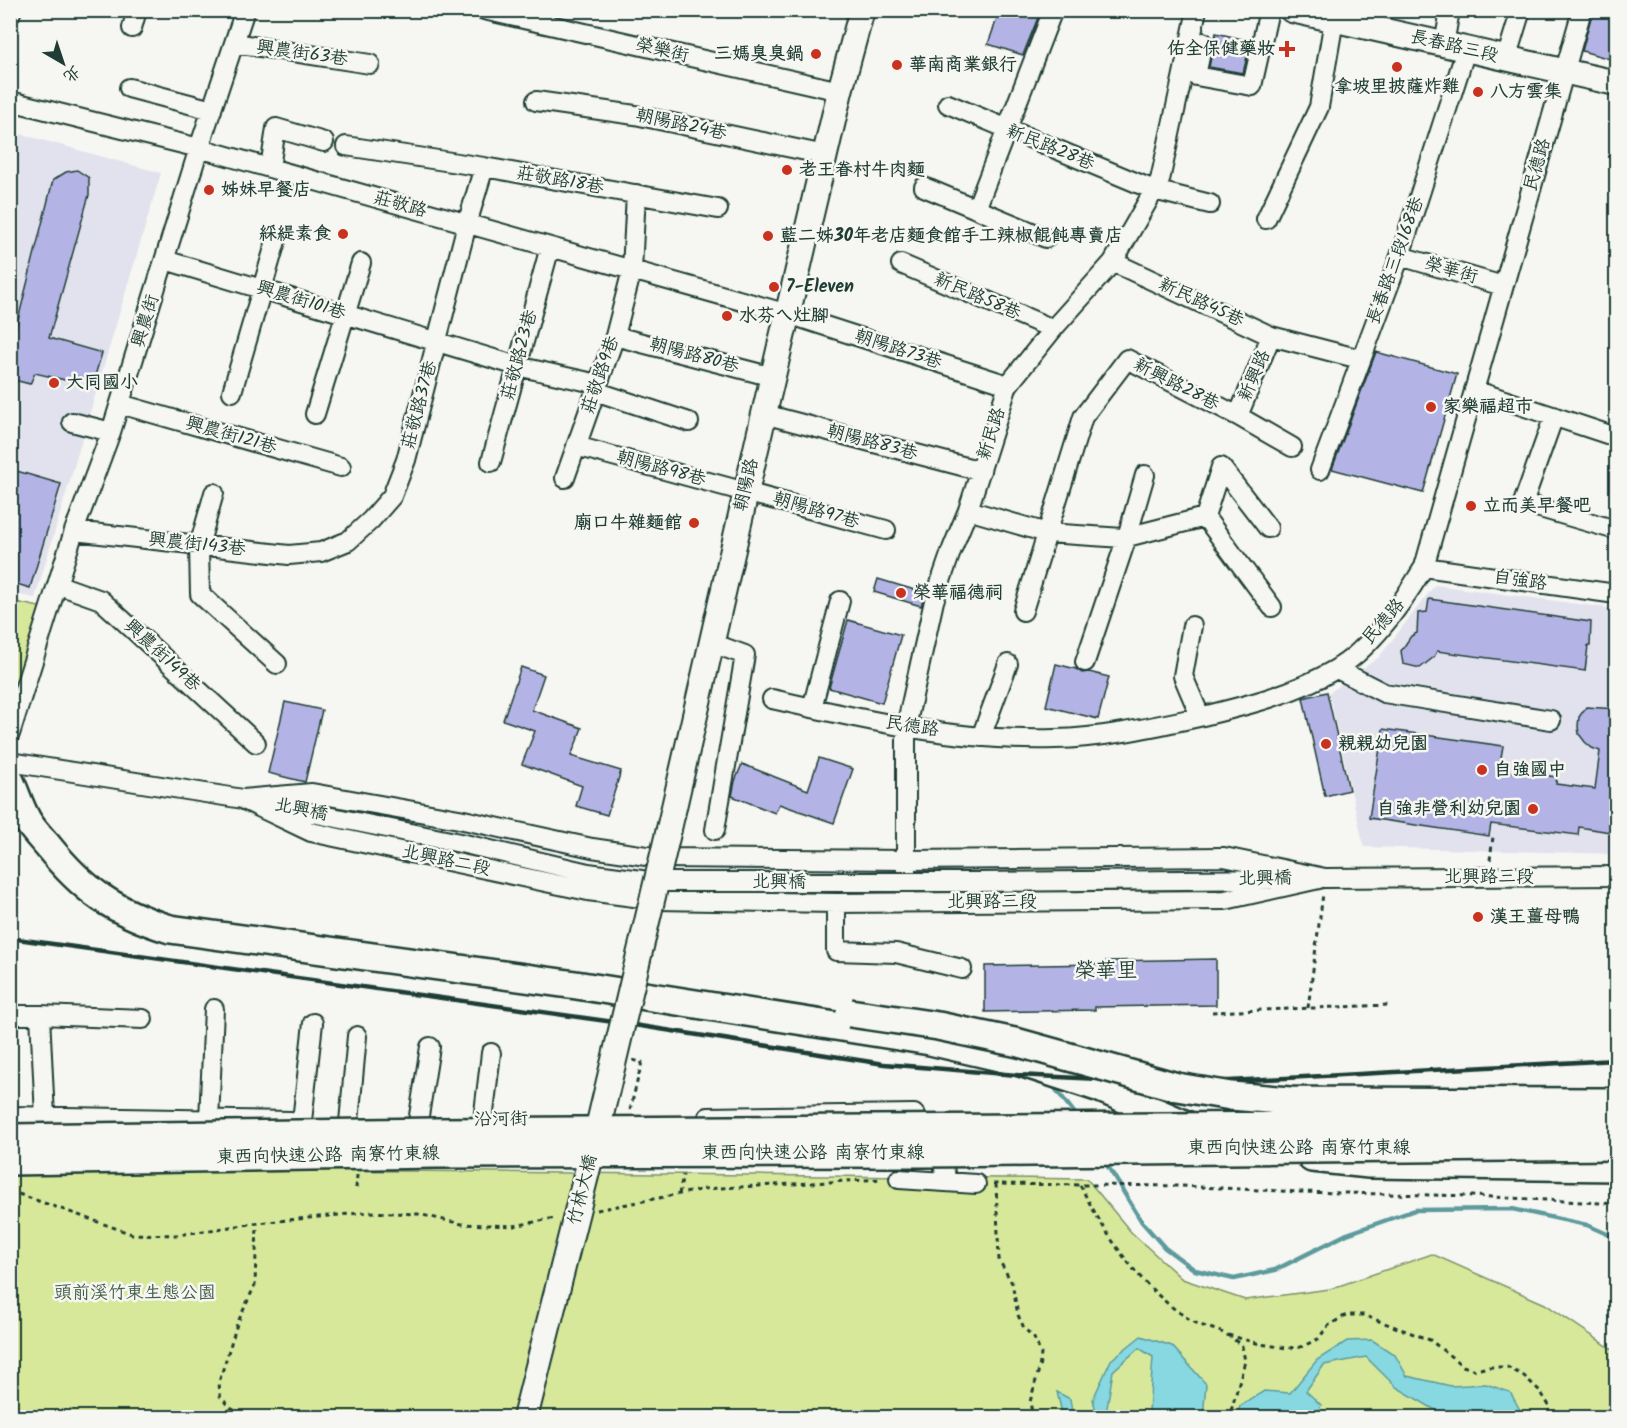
<svg xmlns="http://www.w3.org/2000/svg" width="1627" height="1428" viewBox="0 0 1627 1428" font-family="Kalam,'LXGW WenKai TC',sans-serif">
<rect width="100%" height="100%" fill="#f6f6f2"/>
<filter id="ink" filterUnits="userSpaceOnUse"><feTurbulence type="fractalNoise" baseFrequency=".0167" numOctaves="2"/><feDisplacementMap in="SourceGraphic" scale="12" xChannelSelector="R" yChannelSelector="G"/><feConvolveMatrix kernelMatrix="1 2 1 2 8 2 1 2 1" color-interpolation-filters="sRGB"/></filter>
<g filter="url(#ink)">
<path fill="#e2e2ee" d="M10,131L161,173L35,598L11,593Z
M1435,585L1616,609V854L1364,847L1329,693L1379,657Z"/>
<path fill="#d7e89b" stroke="#7b9268" stroke-width="1.5" d="M11,601L44,608L11,736Z
M10,1160L144,1168L1087,1179L1131,1232L1182,1279L1245,1300L1330,1289L1432,1254L1545,1304L1616,1352V1417H11Z"/>
<path fill="#87d8e1" stroke="#5d9a9c" stroke-width="1.5" d="M1141,1336L1172,1346L1206,1384L1203,1417H1170L1149,1411L1153,1357L1139,1348L1113,1371L1107,1408L1108,1417H1097L1093,1399L1111,1360Z
M1372,1340L1395,1355L1407,1376L1451,1386L1486,1384L1510,1392L1524,1417H1447L1396,1387L1366,1357L1324,1365L1306,1391L1321,1405L1317,1417H1237L1240,1406L1264,1391L1290,1393L1317,1360L1347,1341Z
M1057,1392L1070,1399L1073,1417H1063Z"/>
<g fill="none" stroke-linecap="round" stroke-linejoin="round">
<path stroke="#5d9a9c" stroke-width="4.5" d="M1051,1083L1079,1119
M1104,1160L1142,1222L1165,1248L1195,1270L1234,1279L1275,1270L1347,1234L1415,1210L1512,1209L1587,1225L1616,1238"/>
</g>
<path fill="#b3b4e5" stroke="#1f3d34" stroke-width="1.5" d="M1000,10H1041L1023,55L988,44Z
M1593,10L1617,16V61L1582,51Z
M1216,33L1251,41L1243,73L1209,67Z
M77,170L89,178V195L49,338L102,353L93,382L76,377L74,382L35,373L30,384L14,380L17,370L10,368V327L16,328L53,180L66,172Z
M1376,352L1457,374L1423,493L1332,469Z
M10,469L61,484L30,588L10,582Z
M878,579L925,593L921,606L874,592Z
M1429,599L1591,622L1590,646H1588L1585,671L1437,651L1434,657L1420,668L1403,664L1401,651L1411,636L1417,633L1418,613L1427,612Z
M848,620L901,635L882,703L829,688Z
M1056,664L1076,669L1082,673L1089,672L1109,677L1098,719L1046,706Z
M521,667L544,675L532,710L582,728L571,756L621,771L607,815L576,806L582,786L522,764L535,731L503,720Z
M1327,692L1349,790L1325,796L1303,698Z
M285,702L322,710L305,782L268,773Z
M1586,707L1617,709V833L1579,827L1578,835L1491,824L1489,836L1369,818L1383,729L1503,746L1499,770L1557,777L1556,784L1595,789L1600,751L1592,748L1585,742L1579,734L1578,726L1579,717Z
M819,758L853,769L834,823L779,804L775,813L732,796L735,781L742,764L808,790Z
M1216,959V1005L1095,1007V1010L985,1012V966L1106,964V961Z"/>
<g fill="none" stroke-linecap="round" stroke-linejoin="round">
<defs>
<path id="minor" d="M484,10L840,91
M10,15L12,10
M132,28L137,10
M1203,42L1196,76L1252,86L1269,10
M234,43L370,64
M1444,45L1450,10
M1506,59L1521,10
M129,88L212,110
M10,101L199,148L788,314L1008,385
M536,101L635,115L825,155
M948,104L1154,190L1210,204
M346,146L484,167L718,209
M270,168L276,128L324,142
M924,187L1046,238
M976,209L1053,10
M1266,219L1319,107L1334,20
M1400,256L1503,286
M165,260L517,366L598,384
M1113,262L1271,336L1360,359
M901,264L1053,329
M615,336L773,377
M1474,390L1616,437
M595,391L689,422
M232,392L276,241
M120,404L341,467
M315,414L361,263
M764,414L981,471
M1238,416L1271,336
M1554,416L1523,503L1616,530
M72,422L111,432
M576,446L886,530
M491,462L550,247
M1320,470L1400,256L1466,50
M565,478L615,336L632,270L636,194
M214,493L199,546L200,594L277,664
M968,510L1047,533L1123,538L1205,517L1272,607
M1205,517L1221,467L1268,528
M74,531L289,555L321,552L348,541L371,520L392,496L406,460L467,224L484,167
M1424,567L1616,594
M59,585L101,600L256,743
M1023,611L1083,417L1127,359L1238,416L1292,447
M1192,626L1183,676L1200,716
M712,643L745,655L715,830
M1085,662L1127,537L1145,475
M1337,669L1384,693L1551,720
M772,699C864,720 959,742 1055,739C1103,738 1152,727 1199,717C1245,706 1294,694 1336,669C1372,648 1403,602 1424,567L1582,10
M812,708L840,601
M10,734L74,531L111,432L199,148L245,10
M981,737L1008,664
M10,762L243,799L312,793L459,819L592,848L660,858L907,860L1224,857L1325,878L1616,876
M244,800L311,832L588,891L657,900L836,903L1225,900L1319,879
M268,804L465,844L588,873L657,882
M978,882L1287,879
M906,898V727L934,601L952,549L968,510L1008,385L1053,329L1113,262L1160,180L1197,10
M836,903V951L896,953L962,969
M10,1015H40
M10,1116L291,1121
M45,1117L40,1015L143,1019
M708,1117L914,1114L939,1145L947,1182
M209,1120L214,1009
M302,1121L313,1023
M483,1121L491,1053
M349,1122L357,1036
M418,1122L430,1047
M899,1179L976,1184"/>
<path id="major" d="M1292,10L1616,83
M669,829L764,414L840,91L862,10"/>
<path id="highway" d="M10,781C16,794 20,808 27,820C32,829 40,837 47,845C83,890 114,912 170,929L576,985L930,1041L1017,1061L1100,1088L1191,1127
M1312,1158L1369,1164L1616,1167"/>
</defs>
<use href="#minor" stroke="#1f3d34" stroke-width="22"/>
<use href="#major" stroke="#1f3d34" stroke-width="28"/>
<use href="#highway" stroke="#1f3d34" stroke-width="32"/>
<path stroke="#1f3d34" stroke-width="3" stroke-dasharray="4.5 4.5" stroke-linecap="butt" d="M1613,418L1616,406
M1490,860L1493,837
M1308,1008L1323,894
M1212,1012L1388,1005
M630,1110L642,1062L632,1060
M993,1184L1181,1186L1300,1192L1474,1196L1616,1204
M996,1184L999,1260L1012,1283L1018,1315L1024,1328L1034,1338L1041,1354L1039,1369L1030,1402L1033,1418
M1080,1185C1106,1236 1140,1288 1189,1319C1200,1327 1215,1328 1227,1335C1232,1338 1237,1342 1242,1346L1245,1361L1229,1418
M356,1188L357,1175
M10,1191L132,1234L177,1235L257,1223L370,1212L418,1214L462,1224L514,1226L555,1218
M679,1194L683,1175
M597,1210L705,1189L882,1179
M1228,1335L1260,1344L1287,1348L1301,1347L1318,1339L1328,1326L1346,1315H1363L1430,1340L1463,1366L1475,1370L1489,1367H1507L1524,1376L1540,1391L1550,1407L1548,1418
M250,1418L230,1408L220,1396L219,1382L237,1324L255,1285L257,1223"/>
<use href="#minor" stroke="#f6f6f2" stroke-width="18"/>
<use href="#major" stroke="#f6f6f2" stroke-width="24"/>
<use href="#highway" stroke="#f6f6f2" stroke-width="27"/>
<path stroke="#1f3d34" stroke-width="4.5" d="M10,938L621,1023L884,1064L1017,1075L1140,1081H1229L1616,1060"/>
<defs>
<path id="minor-bridge" d="M657,882H978"/>
<path id="major-bridge" d="M525,1418L595,1140L669,829"/>
<path id="highway-bridge" d="M850,1013L938,1026L1019,1043L1177,1087L1231,1096L1290,1101L1616,1102
M10,1138L435,1132L1616,1124
M10,1161L436,1154L923,1153L1616,1146"/>
</defs>
<use href="#minor-bridge" stroke="#1f3d34" stroke-width="22" stroke-linecap="butt"/>
<use href="#major-bridge" stroke="#1f3d34" stroke-width="28" stroke-linecap="butt"/>
<use href="#highway-bridge" stroke="#1f3d34" stroke-width="32" stroke-linecap="butt"/>
<use href="#minor-bridge" stroke="#f6f6f2" stroke-width="18"/>
<use href="#major-bridge" stroke="#f6f6f2" stroke-width="24"/>
<use href="#highway-bridge" stroke="#f6f6f2" stroke-width="27"/>
</g>
</g>
<g fill="#c8321e" stroke="#f6f6f2" stroke-width="2">
<path d="M1284 40h6v6h6v6h-6v6h-6v-6h-6v-6h6z"/>
<circle cx="816" cy="54" r="6"/>
<circle cx="897" cy="65" r="6"/>
<circle cx="1397" cy="67" r="6"/>
<circle cx="1478" cy="92" r="6"/>
<circle cx="787" cy="170" r="6"/>
<circle cx="209" cy="190" r="6"/>
<circle cx="343" cy="234" r="6"/>
<circle cx="768" cy="236" r="6"/>
<circle cx="774" cy="287" r="6"/>
<circle cx="727" cy="316" r="6"/>
<circle cx="54" cy="383" r="6"/>
<circle cx="1431" cy="407" r="6"/>
<circle cx="1471" cy="506" r="6"/>
<circle cx="694" cy="523" r="6"/>
<circle cx="901" cy="593" r="6"/>
<circle cx="1326" cy="744" r="6"/>
<circle cx="1482" cy="770" r="6"/>
<circle cx="1533" cy="809" r="6"/>
<circle cx="1478" cy="917" r="6"/>
</g>
<g text-anchor="middle" dominant-baseline="central" stroke-width="5" stroke-linejoin="round" paint-order="stroke">
<g font-size="18" fill="#1f3d34" stroke="#f6f6f2">
<text transform="translate(1454 47) rotate(13)">長春路三段</text>
<text transform="translate(662 51) rotate(13)">榮樂街</text>
<text transform="translate(302 54) rotate(8)">興農街63巷</text>
<text transform="translate(681 125) rotate(12)">朝陽路24巷</text>
<text transform="translate(1050 148) rotate(22)">新民路28巷</text>
<text transform="translate(1538 165) rotate(-74)">民德路</text>
<text transform="translate(560 181) rotate(10)">莊敬路18巷</text>
<text transform="translate(400 205) rotate(16)">莊敬路</text>
<text transform="translate(1396 261) rotate(-70)">長春路三段168巷</text>
<text transform="translate(1451 271) rotate(16)">榮華街</text>
<text transform="translate(977 297) rotate(23)">新民路58巷</text>
<text transform="translate(301 301) rotate(17)">興農街101巷</text>
<text transform="translate(1201 303) rotate(25)">新民路45巷</text>
<text transform="translate(146 321) rotate(-73)">興農街</text>
<text transform="translate(898 350) rotate(18)">朝陽路73巷</text>
<text transform="translate(520 355) rotate(-75)">莊敬路23巷</text>
<text transform="translate(694 356) rotate(15)">朝陽路80巷</text>
<text transform="translate(601 375) rotate(-71)">莊敬路9巷</text>
<text transform="translate(1255 376) rotate(-67)">新興路</text>
<text transform="translate(1176 385) rotate(27)">新興路28巷</text>
<text transform="translate(420 405) rotate(-75)">莊敬路37巷</text>
<text transform="translate(992 434) rotate(-72)">新民路</text>
<text transform="translate(231 436) rotate(16)">興農街121巷</text>
<text transform="translate(872 443) rotate(15)">朝陽路83巷</text>
<text transform="translate(661 469) rotate(15)">朝陽路98巷</text>
<text transform="translate(747 485) rotate(-77)">朝陽路</text>
<text transform="translate(816 511) rotate(16)">朝陽路97巷</text>
<text transform="translate(197 545) rotate(6)">興農街143巷</text>
<text transform="translate(1520 581) rotate(8)">自強路</text>
<text transform="translate(1384 622) rotate(-49)">民德路</text>
<text transform="translate(162 656) rotate(43)">興農街149巷</text>
<text transform="translate(912 727) rotate(9)">民德路</text>
<text transform="translate(301 810) rotate(11)">北興橋</text>
<text transform="translate(446 861) rotate(12)">北興路二段</text>
<text x="1489" y="877">北興路三段</text>
<text transform="translate(1265 879) rotate(-1)">北興橋</text>
<text x="779" y="882">北興橋</text>
<text x="992" y="902">北興路三段</text>
<text transform="translate(501 1120) rotate(-1)">沿河街</text>
<text x="1299" y="1148">東西向快速公路 南寮竹東線</text>
<text x="813" y="1153">東西向快速公路 南寮竹東線</text>
<text transform="translate(328 1156) rotate(-1)">東西向快速公路 南寮竹東線</text>
<text transform="translate(583 1190) rotate(-76)">竹林大橋</text>
</g>
<g font-size="18" font-weight="bold" fill="#1f3d34" stroke="#f6f6f2" text-anchor="start">
<text x="1275" y="49" text-anchor="end">佑全保健藥妝</text>
<text x="804" y="54" text-anchor="end">三媽臭臭鍋</text>
<text x="909" y="65">華南商業銀行</text>
<text x="1397" y="87" text-anchor="middle">拿坡里披薩炸雞</text>
<text x="1490" y="92">八方雲集</text>
<text x="799" y="170">老王眷村牛肉麵</text>
<text x="221" y="190">姊妹早餐店</text>
<text x="331" y="234" text-anchor="end">綵緹素食</text>
<text x="780" y="236">藍二姊30年老店麵食館手工辣椒餛飩專賣店</text>
<text x="786" y="287">7-Eleven</text>
<text x="739" y="316">水芬ㄟ灶腳</text>
<text x="66" y="383">大同國小</text>
<text x="1443" y="407">家樂福超市</text>
<text x="1483" y="506">立而美早餐吧</text>
<text x="682" y="523" text-anchor="end">廟口牛雜麵館</text>
<text x="913" y="593">榮華福德祠</text>
<text x="1338" y="744">親親幼兒園</text>
<text x="1494" y="770">自強國中</text>
<text x="1521" y="809" text-anchor="end">自強非營利幼兒園</text>
<text x="1490" y="917">漢王薑母鴨</text>
</g>
<g font-size="18" fill="#445f49" stroke="#f6f6f2">
<text x="135" y="1293">頭前溪竹東生態公園</text>
</g>
<g font-size="21" fill="#1f3d34" stroke="#f6f6f2">
<text x="1106" y="971">榮華里</text>
</g>
</g>
<rect width="1627" height="1428" fill="none" stroke="#f6f6f2" stroke-width="36"/>
<rect x="18" y="18" width="1591" height="1392" fill="none" stroke="#1f3d34" stroke-width="2" filter="url(#ink)"/>
<g transform="translate(63 63) rotate(141)" stroke="#f6f6f2" stroke-width="4.5" paint-order="stroke">
<path d="M0-4.5L10 22L0 15L-10 22Z" fill="#1f3d34"/>
<text y="-9" font-size="16" font-weight="bold" text-anchor="middle" fill="#1f3d34">北</text>
</g>
</svg>
